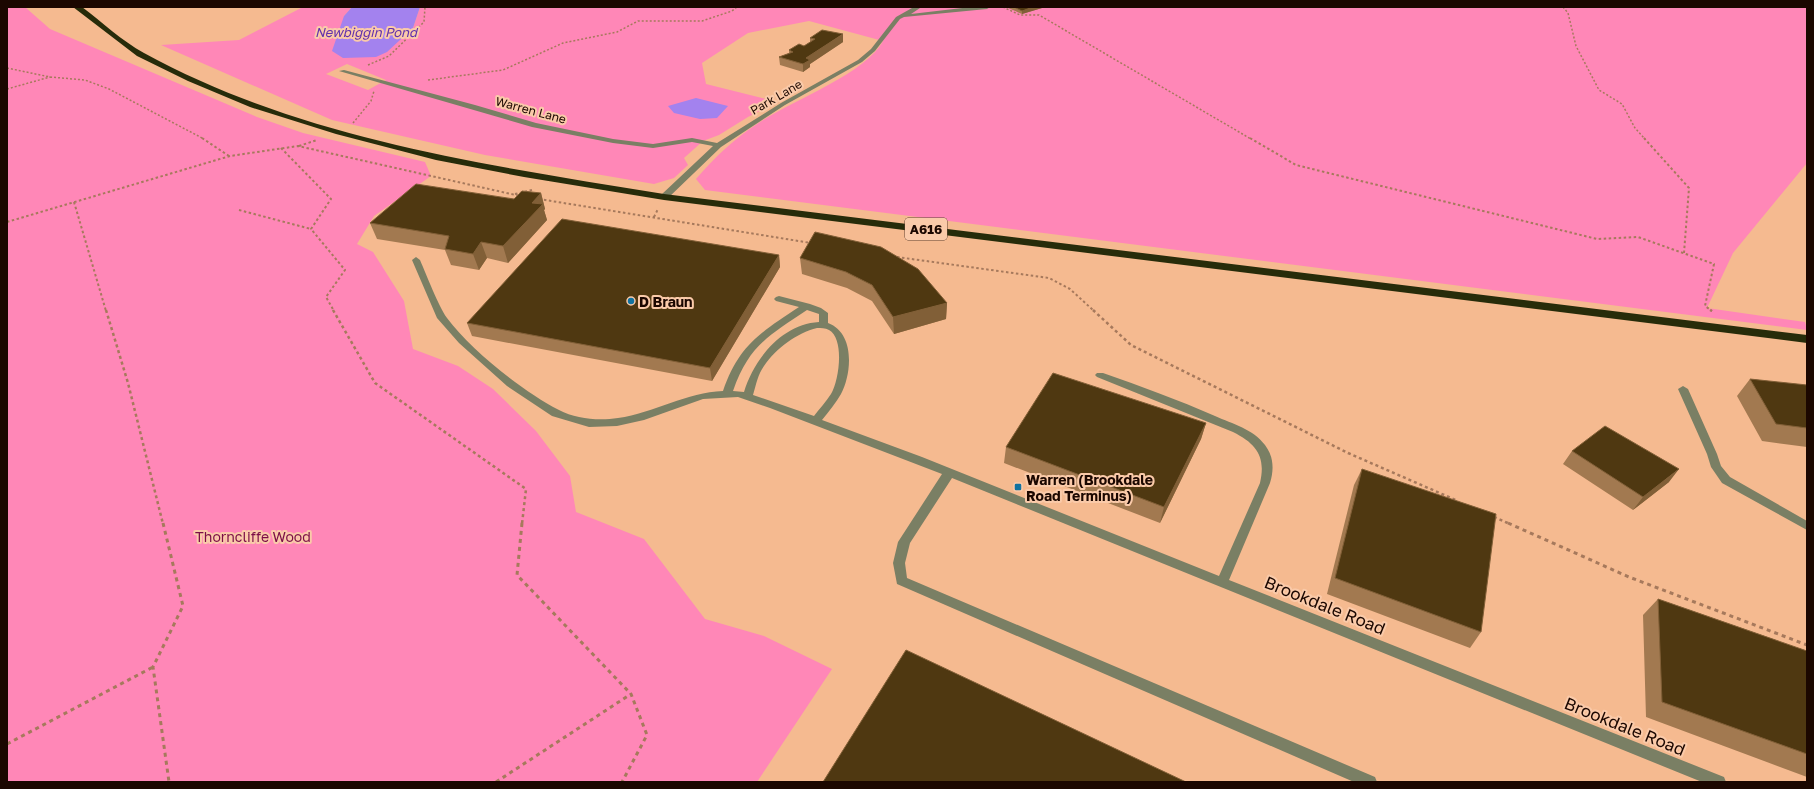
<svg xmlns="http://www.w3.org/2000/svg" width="1814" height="789" viewBox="0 0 1814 789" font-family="'Golos Text',sans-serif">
<rect width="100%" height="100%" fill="#f5ba90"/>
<path fill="#ff87b7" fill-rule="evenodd" d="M7,7H25L50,29L257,117L303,133L425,162L431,176L374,216L357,244L373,252L404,301L413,349L458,366L493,389L536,431L570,476L576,512L644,539L705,619L764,636L832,669L757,782H7Z
M303,7H352L344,16L413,28L420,7H1807V163L1733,253L1707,308L1805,322L1807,330L705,190L696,179C714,158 734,139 757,124C790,101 866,74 883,41L809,21L748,33L702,63L706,84L778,102L748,117L719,135L703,141L684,158L688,165L674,178L654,184L485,155L332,120L161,45L239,40ZM347,64L386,80L368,90L326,74Z"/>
<path fill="#a382ee" d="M352,7H420L413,28L387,52L376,57L343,58L332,51L344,16Z
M696,98L728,106L717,118L700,119L674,113L668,106Z"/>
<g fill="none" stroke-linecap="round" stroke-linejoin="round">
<path stroke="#a6795c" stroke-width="1.5" stroke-dasharray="2 2" stroke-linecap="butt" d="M1003,7L1020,15H1039L1251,139
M1563,7L1568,13L1576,46L1599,90L1622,104L1635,128L1645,139
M368,65L389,56L424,22L425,7
M7,68L50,77L85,80L109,89L204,139
M428,80L503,70L563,43L617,32L638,21H702L732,11L737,7
M7,89L50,77
M353,123L371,101L374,91"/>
<path stroke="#a6795c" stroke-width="2" stroke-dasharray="2.5 2.5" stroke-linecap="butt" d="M202,138L229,156
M1250,138L1296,165L1597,239L1638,237L1714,264L1705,306L1712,311
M1644,138L1689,188L1684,253
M299,146L317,140
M281,148L331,199L311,229L345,270L326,297L334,311
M515,194L532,190
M539,199L811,243
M74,202L106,311
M239,210L311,229
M654,217L658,209
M7,222L230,156L298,146L520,196
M897,257L1049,278L1070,289L1094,311"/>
<path stroke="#a6795c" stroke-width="2.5" stroke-dasharray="3 3" stroke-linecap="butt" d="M106,310L128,383L163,524
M333,310L375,383L526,489L522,524
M1093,310L1131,345L1348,453L1458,501
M1710,310L1712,311
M1494,517L1510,524"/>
<path stroke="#a6795c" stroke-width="3" stroke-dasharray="4 4" stroke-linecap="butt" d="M163,523L183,606L153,667L169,782
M522,523L517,575L631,694L647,735L622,782
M1508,523L1629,577L1807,645
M7,744L153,667
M496,782L631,694"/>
<path fill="#7a7f64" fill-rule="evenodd" d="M911,7L920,8L911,14L971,7H990L987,9L904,17L900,19L875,51L862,62L785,105L721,147L667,199H661V195L713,146L692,142L653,148L613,143L532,127L339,71L344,70L475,105L536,123L613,139L653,144L692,138L717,143L781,103L858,60L871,49L896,17L912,8Z
M416,257L420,260C427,276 438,305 447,318C471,350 523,392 559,410C576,419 599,421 618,418C654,413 687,392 723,391C739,345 760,333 799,307L776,301L774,299L776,297L779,296L810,304L821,308L828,313V323C855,333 852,373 841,394C836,403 829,411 822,420L922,457L1219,576L1260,483C1266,457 1257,444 1233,432L1097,377L1095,375L1097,373H1103C1141,386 1178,400 1215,416C1233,424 1253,429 1265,445C1274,457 1274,470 1270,483L1229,580L1724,777L1726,782H1702L952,478L910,543L905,563L907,578L1375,777L1377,782H1354L897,584L893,563L898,542L942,474L770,408L738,397L703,399L644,420L617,426L589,427L552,416L507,386L459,343L437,318L412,260ZM807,310L819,314V322C782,324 754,359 744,392L733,391C749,345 770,335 807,310ZM817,328C821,328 825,328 829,330C845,339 839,381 831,394C826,402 819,409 814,416L753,395C756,385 758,374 764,366C776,348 797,333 817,328Z
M1683,386L1688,389L1717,454L1721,466L1730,477L1807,521V530L1722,483L1711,467L1707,454L1678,389Z"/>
<path fill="#272c0a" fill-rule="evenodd" d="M73,7H82C102,22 122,41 144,53C303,140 488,165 664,194L1807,335V343L664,200L524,177L436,160L336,134L250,107L188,81L137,56Z"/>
</g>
<path fill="#a27950" d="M1006,7H1042V8L1022,14Z
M810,38L843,42L810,64V67L803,72L780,65L779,57L789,53V50L804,46L810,42Z
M541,193L545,209L544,210L547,220L508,263L487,258L479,270L451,265L445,250L377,239L370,223L514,199Z
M779,255L780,267L712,381L472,336L467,323Z
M800,258L947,303L946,319L894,334L872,301L847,288L802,274Z
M1750,379L1807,385V447L1762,441L1737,396Z
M1206,423L1201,439L1160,523L1004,463L1006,447Z
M1572,451L1669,482L1633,510L1563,464Z
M1362,469L1481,632L1470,648L1327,594L1354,485Z
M1658,599L1807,651V777L1646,717L1643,615Z"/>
<path fill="#815f37" d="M1033,7H1042V8L1022,14V11Z
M843,34V42L810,64V67L803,72V64L806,58Z
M541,193L545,209L544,210L547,220L508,263L503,246L532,203Z
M481,242L487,258L479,270L473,254Z
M779,255L780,267L712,381L710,368Z
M947,303L946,319L894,334L893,317Z
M1206,423L1201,439L1160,523L1164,507Z
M1679,469L1669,482L1633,510L1643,497Z"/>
<path fill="#4f3811" stroke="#815f37" d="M1014,7H1033L1022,11Z
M822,30L843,34L806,58L810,60L803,64L779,57L793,52L789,50L799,44L804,46L815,39L810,38Z
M416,184L514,199L522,191L541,193L532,203L543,204L503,246L481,242L473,254L445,249L449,236L370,223Z
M562,219L779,255L710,368L467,323Z
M815,232L881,247L918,269L947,303L893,317L872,285L846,272L800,258Z
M1053,373L1206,423L1164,507L1006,447Z
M1750,379L1807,385V428L1776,424Z
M1605,426L1679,469L1643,497L1572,451Z
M1362,469L1496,514L1481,632L1335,578Z
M1658,599L1807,651V754L1662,702Z
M906,650L1186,782H823Z"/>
<g fill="#1172a0" stroke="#facaa9" stroke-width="1.5">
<circle cx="631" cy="301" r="4"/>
<rect x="1014" y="483" width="8" height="8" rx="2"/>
</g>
<g text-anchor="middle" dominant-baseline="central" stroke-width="4" stroke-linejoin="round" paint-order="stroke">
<g font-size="12" fill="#1b0700" stroke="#facaa9">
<text transform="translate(776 97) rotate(-30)">Park Lane</text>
<text transform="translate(531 110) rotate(15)">Warren Lane</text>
</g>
<g font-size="13" font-style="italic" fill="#6130ac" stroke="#facaa9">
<text x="366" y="32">Newbiggin Pond</text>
</g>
<rect fill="#facaa9" stroke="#5e4233" stroke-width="1" x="905" y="218" width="42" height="22" rx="3"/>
<g font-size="13" font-weight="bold" fill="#1b0700">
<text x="926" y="229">A616</text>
</g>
<g font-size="14" font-weight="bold" fill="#1b0700" stroke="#facaa9" text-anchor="start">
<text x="639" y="301">D Braun</text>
<text x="1026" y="479">Warren (Brookdale<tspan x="1026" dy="16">Road Terminus)</tspan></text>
</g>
<g font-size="14" fill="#7b0d47" stroke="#facaa9">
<text x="253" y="536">Thorncliffe Wood</text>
</g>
<g font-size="17" fill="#1b0700" stroke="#facaa9">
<text transform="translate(1325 605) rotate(22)">Brookdale Road</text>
<text transform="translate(1625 726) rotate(22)">Brookdale Road</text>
</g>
</g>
<rect width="1814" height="789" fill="none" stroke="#1b0700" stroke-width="16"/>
</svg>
